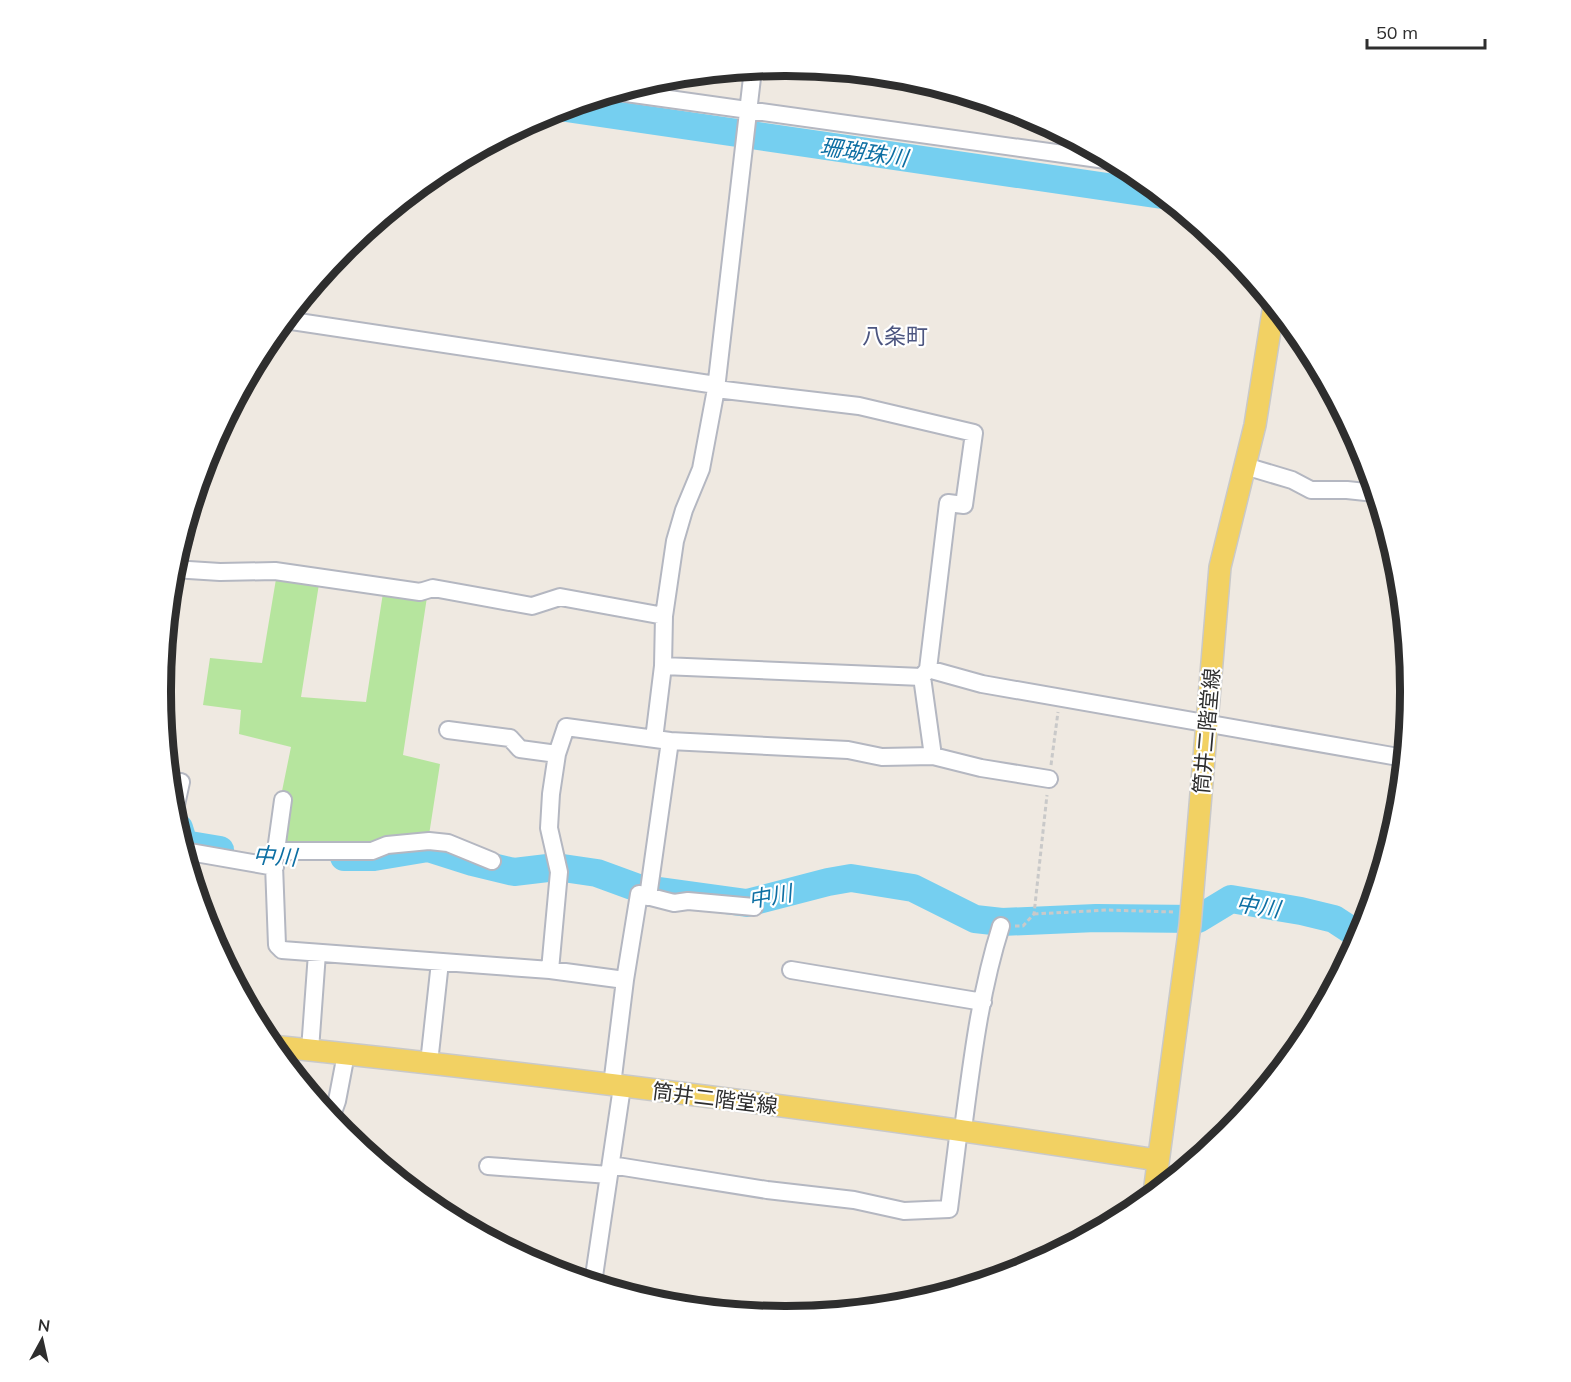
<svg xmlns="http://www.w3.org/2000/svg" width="1571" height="1382" viewBox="0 0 1571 1382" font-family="Mulish,'Noto Sans JP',sans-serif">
<rect width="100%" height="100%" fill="#efe9e1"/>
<path fill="#b6e59e" d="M276,579L319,584L301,697L366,702L383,593L427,597L403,755L440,764L429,835L358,845L284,844L281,796L291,747L239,734L241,710L203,705L210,658L262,663Z"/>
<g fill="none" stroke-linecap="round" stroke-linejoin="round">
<path stroke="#75cff0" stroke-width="28" d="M566,108L1162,195
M179,828L184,844L220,850
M344,857H374L428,848L472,862L514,872L556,867L597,873L638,888L747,903L828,882L851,878L913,888L975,919L1002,922L1096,918L1198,919L1231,899L1301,911L1334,919L1360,936"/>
<defs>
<path id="minor" d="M619,92L1113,161
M285,320L716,385
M716,389L859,406L974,433L964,505L948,503L928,669
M1245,466L1292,480L1311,490H1347L1375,493
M173,569L220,572L275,571L420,592L433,588L532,606L560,597L664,616
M663,666L922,677L928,669L982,684L1404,758
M922,677L933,756
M448,730L510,738L520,749L557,754
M654,739L663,666L664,616L675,541L684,510L701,469L716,389L753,69
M283,800L274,865L277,945L282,950L550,970L625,980
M177,827L176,805L181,782
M184,851L275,867
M276,851H372L387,845L429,841L448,843L492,861
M648,897L670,741
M550,970L559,872L549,828L551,794L557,754L566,727L670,741L848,750L882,757L933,756L981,768L1049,779
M791,970L983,1002
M310,1050L317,953
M429,1063L440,962
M612,1085L625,980L639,894L674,903L688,901L754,907
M331,1118L337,1101L346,1054
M963,1129C972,1061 980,992 1001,926
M611,1165L767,1190L854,1200L904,1211L949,1209L959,1129
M488,1166L609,1175
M593,1283L622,1087"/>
<path id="major" d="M272,1046C568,1077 863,1114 1157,1160
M1154,1193L1190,925L1220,567L1255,425L1274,305"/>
</defs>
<use href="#minor" stroke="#b4b7c1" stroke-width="20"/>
<use href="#major" stroke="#c9c9c9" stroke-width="24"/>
<path stroke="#c9c9c9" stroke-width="3" stroke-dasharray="4.5 3" stroke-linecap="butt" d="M1051,765L1058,712
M1034,914L1108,910L1173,912
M1015,926H1023L1034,914L1047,795"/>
<use href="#minor" stroke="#fff" stroke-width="16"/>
<use href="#major" stroke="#f2d163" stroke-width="21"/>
</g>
<g text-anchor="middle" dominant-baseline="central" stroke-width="4.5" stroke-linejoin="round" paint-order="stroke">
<g font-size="21" fill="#2e2e2e" stroke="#fff">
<text transform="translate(1206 731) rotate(-85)">筒井二階堂線</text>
<text transform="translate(715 1098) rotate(7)">筒井二階堂線</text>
</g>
<g font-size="22" font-style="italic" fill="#0d6fa3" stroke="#fff">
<text transform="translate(864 152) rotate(8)">珊瑚珠川</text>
<text transform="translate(275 856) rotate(3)">中川</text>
<text transform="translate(770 896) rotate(-10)">中川</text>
<text transform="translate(1258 906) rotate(8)">中川</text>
</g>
<g font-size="22" fill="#4d5680" stroke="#fff">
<text x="895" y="336">八条町</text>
</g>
</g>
<path d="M0 0H1571V1382H0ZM785 76H786A614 614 0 0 1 1400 690V692A614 614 0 0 1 786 1306H785A614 614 0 0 1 171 692V690A614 614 0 0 1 785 76Z" fill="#fff" fill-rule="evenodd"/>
<path fill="none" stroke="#2e2e2e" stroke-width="8" d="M785 76H786A614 614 0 0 1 1400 690V692A614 614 0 0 1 786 1306H785A614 614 0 0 1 171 692V690A614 614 0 0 1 785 76Z"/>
<g transform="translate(42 1340) rotate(8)" stroke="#ffffff" stroke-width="4.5" paint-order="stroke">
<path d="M0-4.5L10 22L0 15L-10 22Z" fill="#2e2e2e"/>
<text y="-9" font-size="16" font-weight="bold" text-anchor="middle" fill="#2e2e2e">N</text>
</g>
<path d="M1367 39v9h118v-9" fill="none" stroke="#2e2e2e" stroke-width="3"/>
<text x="1376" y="39" font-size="18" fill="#2e2e2e" stroke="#ffffff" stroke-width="4.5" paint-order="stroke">50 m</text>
</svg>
